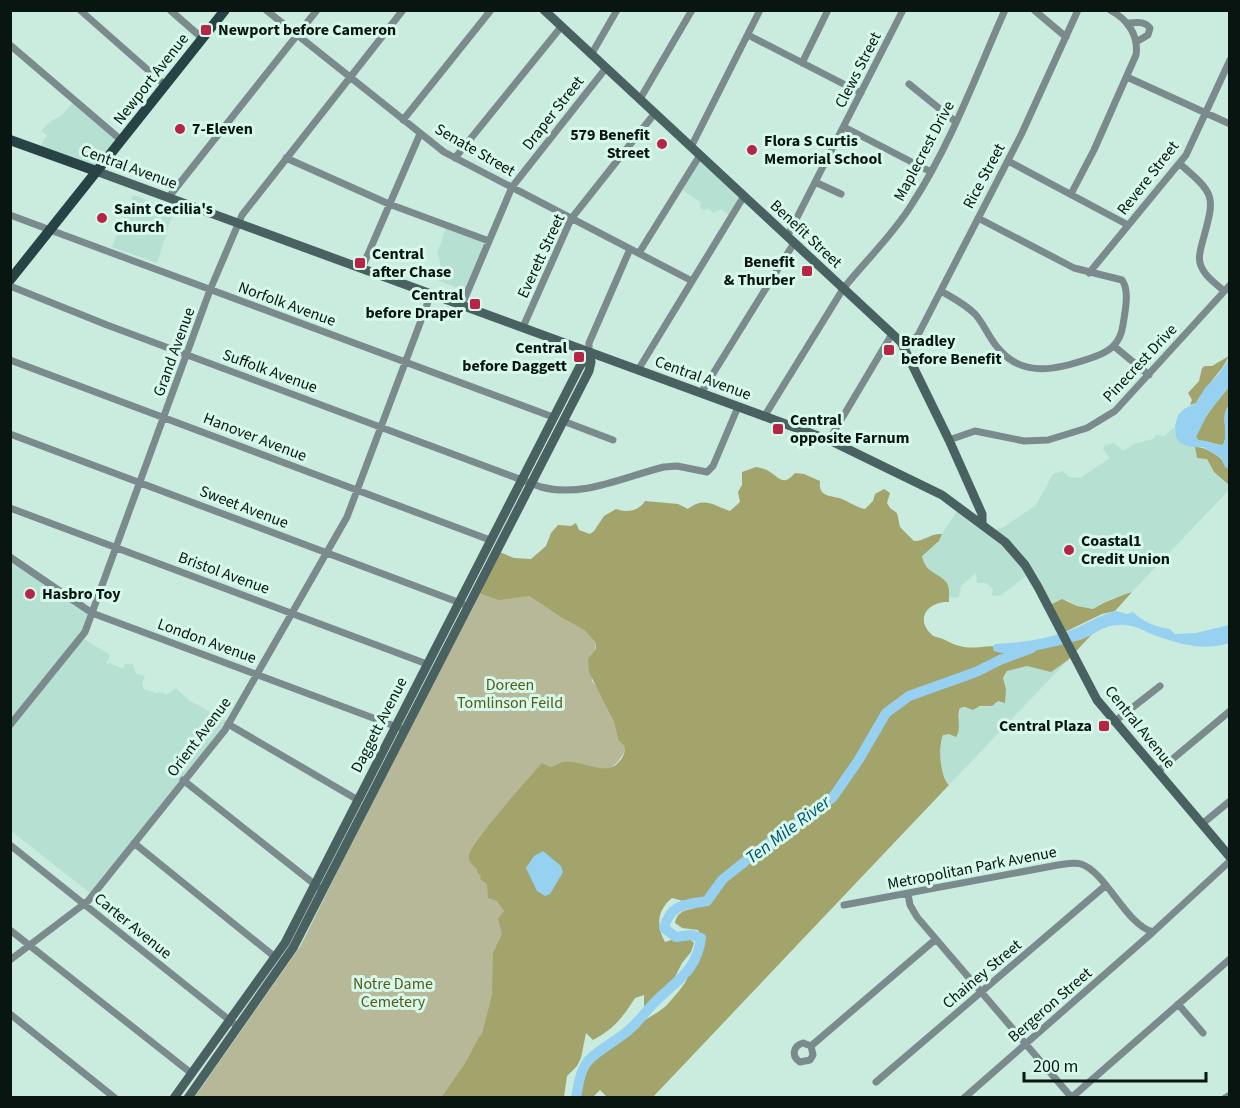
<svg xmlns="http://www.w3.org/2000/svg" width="1240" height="1108" viewBox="0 0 1240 1108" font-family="'Source Sans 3',sans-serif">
<rect width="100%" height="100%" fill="#c9ecdf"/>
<path fill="#b6e1d2" d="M74,101L120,141L96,173L40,151L44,139L48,136L41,131L51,121L61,116Z
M699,157L743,196L731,217L721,209L713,213L709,209L702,210L700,207L701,203L680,188Z
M133,195L174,210L157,263L112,247Z
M446,228L487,242L465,295L453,286L429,277L433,267H440V261L437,253Z
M1173,428H1176V437L1190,447H1195L1207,459L1214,472L1229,485V490L1132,592L1108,600L1103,606H1097L1094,609L1077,606L1067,600L1048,606L1029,574L1001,595L995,596L992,595L993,589L986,583H977L976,573L961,586L959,597L954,598L948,596L946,582L932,573L923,561L922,556L939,541L942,534L958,510L991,531L1004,527L1036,505L1053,474L1063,471L1069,477L1080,478L1110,458L1103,449L1105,445L1114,443L1123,451L1134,444L1153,439L1156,435L1164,436Z
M10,558L91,614L81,637L110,655L106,664L110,663L123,669L125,664H133L136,673L145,677L142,683L144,689L156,693L162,692L166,695L176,688L190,701L231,723L151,825L136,848L94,896L11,831Z
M1068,660L949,785L945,783L941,771V740L943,735L958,729L960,708L992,706L998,701L1006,689L1003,678L1007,671L1027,666L1051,671Z"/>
<path fill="#b7b897" d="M476,592L529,596L562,618L584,630L596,643L592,681L599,689L614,722L618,740L624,746L625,751L618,762L609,769L550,767L545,765L511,908L491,1043L450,1097L194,1098L301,945Z"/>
<path fill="#a3a36c" d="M1229,356C1221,373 1205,386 1196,403L1190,405L1192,400L1188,393L1199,381L1202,368L1205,366H1212Z
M1229,387V405C1219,417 1230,432 1223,445C1214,445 1208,440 1198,441L1196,437C1203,417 1216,403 1229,387Z
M1195,447C1204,447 1212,452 1219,457C1224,461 1225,466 1229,469V485L1214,472L1207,459L1197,458Z
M756,467C761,468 766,469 770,472C781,479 783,486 795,473L804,474L820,481C818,498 831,495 842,499C851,503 856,507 865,509L873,501L875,494L884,489L890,493L887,503L890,508L897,513L900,527L914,541C925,541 931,533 942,534L939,541L922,556C926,574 938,572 946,582C950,586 949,596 949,602C930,601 914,617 931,634C935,638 939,637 943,639C964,650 970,648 993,646L994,651C1027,647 1065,648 1094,632L1068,660L1051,672L1027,666L1007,671L1003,678L1006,689L1005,703L998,701L992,706H980L973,710L965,707L960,708C956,718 962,728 956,737L949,734L943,735C938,746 940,778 949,785L653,1097H607L600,1090L593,1097H578C571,1072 624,1034 644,1021C652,1015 660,1012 667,1005C673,998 683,987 687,979C688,974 687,970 690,966C700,950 708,948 698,930L682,928L675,923C678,908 690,911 700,906L702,901L696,898L683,901L672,898C657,910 656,926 665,942L686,935L694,943L691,952L682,963L673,981L653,1005L644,1006V995L635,998C623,1017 614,1029 593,1040L586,1033L581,1058L577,1066L567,1076L564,1097L441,1098L466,1062L479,1037L482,1034L492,995L493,953L502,934L498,919L504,911L497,901L488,898L487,884L480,879L481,876L477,872V869C473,866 468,861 469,856C470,843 530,777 542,763L550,767C555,766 559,763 564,762C584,759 614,784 625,751L624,746L618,740L614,722L589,672L588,659L596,649V643L584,630L562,618L529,596L499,600L476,592L497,551L514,558L531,559L546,546L551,533L558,525L571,526L576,523L579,530L590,534L594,531L604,516L616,509C627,513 639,511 645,501L678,504L688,509C705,496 714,506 730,511L740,502L738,492L742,485V472Z
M1132,592L1115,611L1102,614L1067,631L1060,632L1048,606L1062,599L1077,606L1093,609C1104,602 1120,596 1132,592Z"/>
<path fill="#97d1f1" d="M1229,359V387L1208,413L1196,437L1198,440C1208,440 1215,446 1223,445C1230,432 1219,417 1229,405V469L1225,467L1221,458L1203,447H1190L1179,442L1176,437L1175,426L1178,415L1184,409L1196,403L1205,388L1217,376Z
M1116,611L1127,614L1133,612C1143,622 1156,627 1170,629L1175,634L1196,633L1229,625V643C1201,652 1176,643 1149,633C1139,628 1130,624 1118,625C1103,625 1093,636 1080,640C1060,645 1012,659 994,651L993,646L995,644C1021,643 1045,639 1069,631C1085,625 1099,615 1116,611Z
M543,851L561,866L563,872L550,894L545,896L537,891L526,868L534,856Z"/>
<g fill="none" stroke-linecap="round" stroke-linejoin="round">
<path stroke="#97d1f1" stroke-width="10" d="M576,1098C578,1086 580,1072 587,1062C599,1048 618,1041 631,1028C639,1021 646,1011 653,1004C674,982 697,972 701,938L692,935L676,937L664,928C671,903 685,905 707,901L722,880L733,871L786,829L809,816L833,797L858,761L886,713L909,696L976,672L1000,660L1032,648"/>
<path stroke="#7b8a8c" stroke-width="7" d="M80,10L165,85
M170,10L202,38
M266,10L444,152L692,281
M1034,10L1066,37
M1128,23C1136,23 1144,20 1150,28L1148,35L1136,42
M748,35L861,93
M10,45L121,140
M591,55L617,10
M802,63L828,10
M1127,77L1230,124
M909,84L956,122
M640,99L692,10
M403,120L491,10
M844,127L931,172
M691,147L760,10
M286,158L389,204L489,241
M455,158L561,27
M1008,161L1128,225
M1180,164C1216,195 1215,196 1203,240C1201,247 1198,255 1200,263C1203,275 1215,283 1224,291
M815,182L841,194
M1071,194L1094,150L1136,55C1139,35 1127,19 1110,10
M168,198L317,10
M10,215L553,417
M787,237L903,10
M639,253L700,155
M362,268L420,134
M1089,273L1186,155L1230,60
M10,286L107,325L541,487C583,498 623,477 664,467L677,466L707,472L713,466L738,407
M941,291C953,298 965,304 975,314C984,324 989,338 998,348C1023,379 1059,369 1091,358C1109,352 1120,345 1123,325C1125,311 1130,291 1122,280L1074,268L978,218
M462,305L512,187L606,68
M523,327L571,219L655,113
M1115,347L1149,375
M905,349L918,335L1021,135L1078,10
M589,353V343L630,249
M10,360L490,540
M638,370L744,196
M701,393L794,243
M764,417L843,289C866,260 893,235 912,204C951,144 976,75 1005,10
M563,421L613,440
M10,434L463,604
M829,440L892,334
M949,440L975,431L1024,441L1048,440L1087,428L1115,411L1230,285
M10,508L427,664
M10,557L92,613L400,728
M1114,722L1160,686
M228,724L358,800
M10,725L85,632L210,290L242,215L403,10
M1157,772L1230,711
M183,780L318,887
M1202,824L1230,801
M134,843L275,957
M10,845L238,1027
M908,894L910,905L917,917L1072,1098
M844,905L1058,865C1066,864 1074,862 1081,864C1106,872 1126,925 1153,932L1230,861
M10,930L191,1073
M10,960L88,901L225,730L347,517L431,294
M1178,1004L1203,1033
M10,1014L115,1098
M811,1046L813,1055L810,1060L800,1062C791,1056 793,1046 803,1043L811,1046L936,939
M876,1082L1105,886
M964,1098L1153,932
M1071,1098L1230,959
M1225,1098L1230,1095"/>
<path stroke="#4a6162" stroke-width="9" d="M544,10L901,342L949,440L982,514V524
M96,171L829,440L942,495L1005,542L1025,565L1038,587L1097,700L1230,857
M174,1098L285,943L580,366L589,353
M188,1098L293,948L589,371L591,362L589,353"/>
<path stroke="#274346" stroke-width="10" d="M10,140L96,171
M10,280L225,10"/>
</g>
<g fill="#b72545" stroke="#d6f9ec" stroke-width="2">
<rect x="200" y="24" width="12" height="12" rx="3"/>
<circle cx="180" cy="129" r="6"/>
<circle cx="662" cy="144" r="6"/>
<circle cx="752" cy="150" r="6"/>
<circle cx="102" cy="218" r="6"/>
<rect x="354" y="257" width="12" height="12" rx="3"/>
<rect x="801" y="265" width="12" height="12" rx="3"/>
<rect x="469" y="298" width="12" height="12" rx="3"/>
<rect x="883" y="344" width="12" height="12" rx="3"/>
<rect x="573" y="351" width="12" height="12" rx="3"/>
<rect x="772" y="423" width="12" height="12" rx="3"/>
<circle cx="1069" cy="550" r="6"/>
<circle cx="30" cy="594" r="6"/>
<rect x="1098" y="720" width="12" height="12" rx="3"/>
</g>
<g text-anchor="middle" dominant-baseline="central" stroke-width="6" stroke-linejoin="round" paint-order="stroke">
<g font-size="16" font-weight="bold" fill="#081511" stroke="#d6f9ec" text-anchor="start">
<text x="218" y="30">Newport before Cameron</text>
<text x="192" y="129">7-Eleven</text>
<text x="650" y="135" text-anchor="end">579 Benefit<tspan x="650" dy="18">Street</tspan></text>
<text x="764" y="141">Flora S Curtis<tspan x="764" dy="18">Memorial School</tspan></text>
<text x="114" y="209">Saint Cecilia's<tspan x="114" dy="18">Church</tspan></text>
<text x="372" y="254">Central<tspan x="372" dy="18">after Chase</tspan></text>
<text x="795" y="262" text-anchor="end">Benefit<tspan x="795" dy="18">&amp; Thurber</tspan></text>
<text x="463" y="295" text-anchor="end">Central<tspan x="463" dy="18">before Draper</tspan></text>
<text x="901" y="341">Bradley<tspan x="901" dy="18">before Benefit</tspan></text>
<text x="567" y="348" text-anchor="end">Central<tspan x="567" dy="18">before Daggett</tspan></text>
<text x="790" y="420">Central<tspan x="790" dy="18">opposite Farnum</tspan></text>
<text x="1081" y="541">Coastal1<tspan x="1081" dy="18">Credit Union</tspan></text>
<text x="42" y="594">Hasbro Toy</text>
<text x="1092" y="726" text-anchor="end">Central Plaza</text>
</g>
<g font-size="16" fill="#081511" stroke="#d6f9ec">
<text transform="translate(858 70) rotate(-63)">Clews Street</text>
<text transform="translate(151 79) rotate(-52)">Newport Avenue</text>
<text transform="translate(553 113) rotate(-52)">Draper Street</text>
<text transform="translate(475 150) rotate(30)">Senate Street</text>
<text transform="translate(924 151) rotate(-62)">Maplecrest Drive</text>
<text transform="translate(129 167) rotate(20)">Central Avenue</text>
<text transform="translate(984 176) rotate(-62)">Rice Street</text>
<text transform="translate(1148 178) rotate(-52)">Revere Street</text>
<text transform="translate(806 234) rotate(43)">Benefit Street</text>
<text transform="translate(541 256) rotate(-65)">Everett Street</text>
<text transform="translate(287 304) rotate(20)">Norfolk Avenue</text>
<text transform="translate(174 352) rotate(-70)">Grand Avenue</text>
<text transform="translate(1140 363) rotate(-47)">Pinecrest Drive</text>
<text transform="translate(270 371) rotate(20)">Suffolk Avenue</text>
<text transform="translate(703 378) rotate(20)">Central Avenue</text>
<text transform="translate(255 437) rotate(21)">Hanover Avenue</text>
<text transform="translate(244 507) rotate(21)">Sweet Avenue</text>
<text transform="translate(224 573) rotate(20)">Bristol Avenue</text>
<text transform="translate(207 641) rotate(20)">London Avenue</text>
<text transform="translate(379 725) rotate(-63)">Daggett Avenue</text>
<text transform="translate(1140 727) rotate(51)">Central Avenue</text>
<text transform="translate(199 737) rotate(-53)">Orient Avenue</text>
<text transform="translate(972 868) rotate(-11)">Metropolitan Park Avenue</text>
<text transform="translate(133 926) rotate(39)">Carter Avenue</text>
<text transform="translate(982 974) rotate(-40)">Chainey Street</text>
<text transform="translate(1050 1005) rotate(-41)">Bergeron Street</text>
</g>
<g font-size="16" fill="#5a5919" stroke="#d6f9ec">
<text x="510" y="685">Doreen<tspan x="510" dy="18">Tomlinson Feild</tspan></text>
<text x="393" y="984">Notre Dame<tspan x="393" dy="18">Cemetery</tspan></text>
</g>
<g font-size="18" font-style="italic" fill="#00506f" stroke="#d6f9ec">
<text transform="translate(788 830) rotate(-37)">Ten Mile River</text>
</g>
</g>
<rect width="1240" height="1108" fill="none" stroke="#081511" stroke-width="24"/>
<path d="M1024 1072v9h182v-9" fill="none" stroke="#081511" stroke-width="3"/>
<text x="1033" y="1072" font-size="18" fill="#081511" stroke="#d6f9ec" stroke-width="4.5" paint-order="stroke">200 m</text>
</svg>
